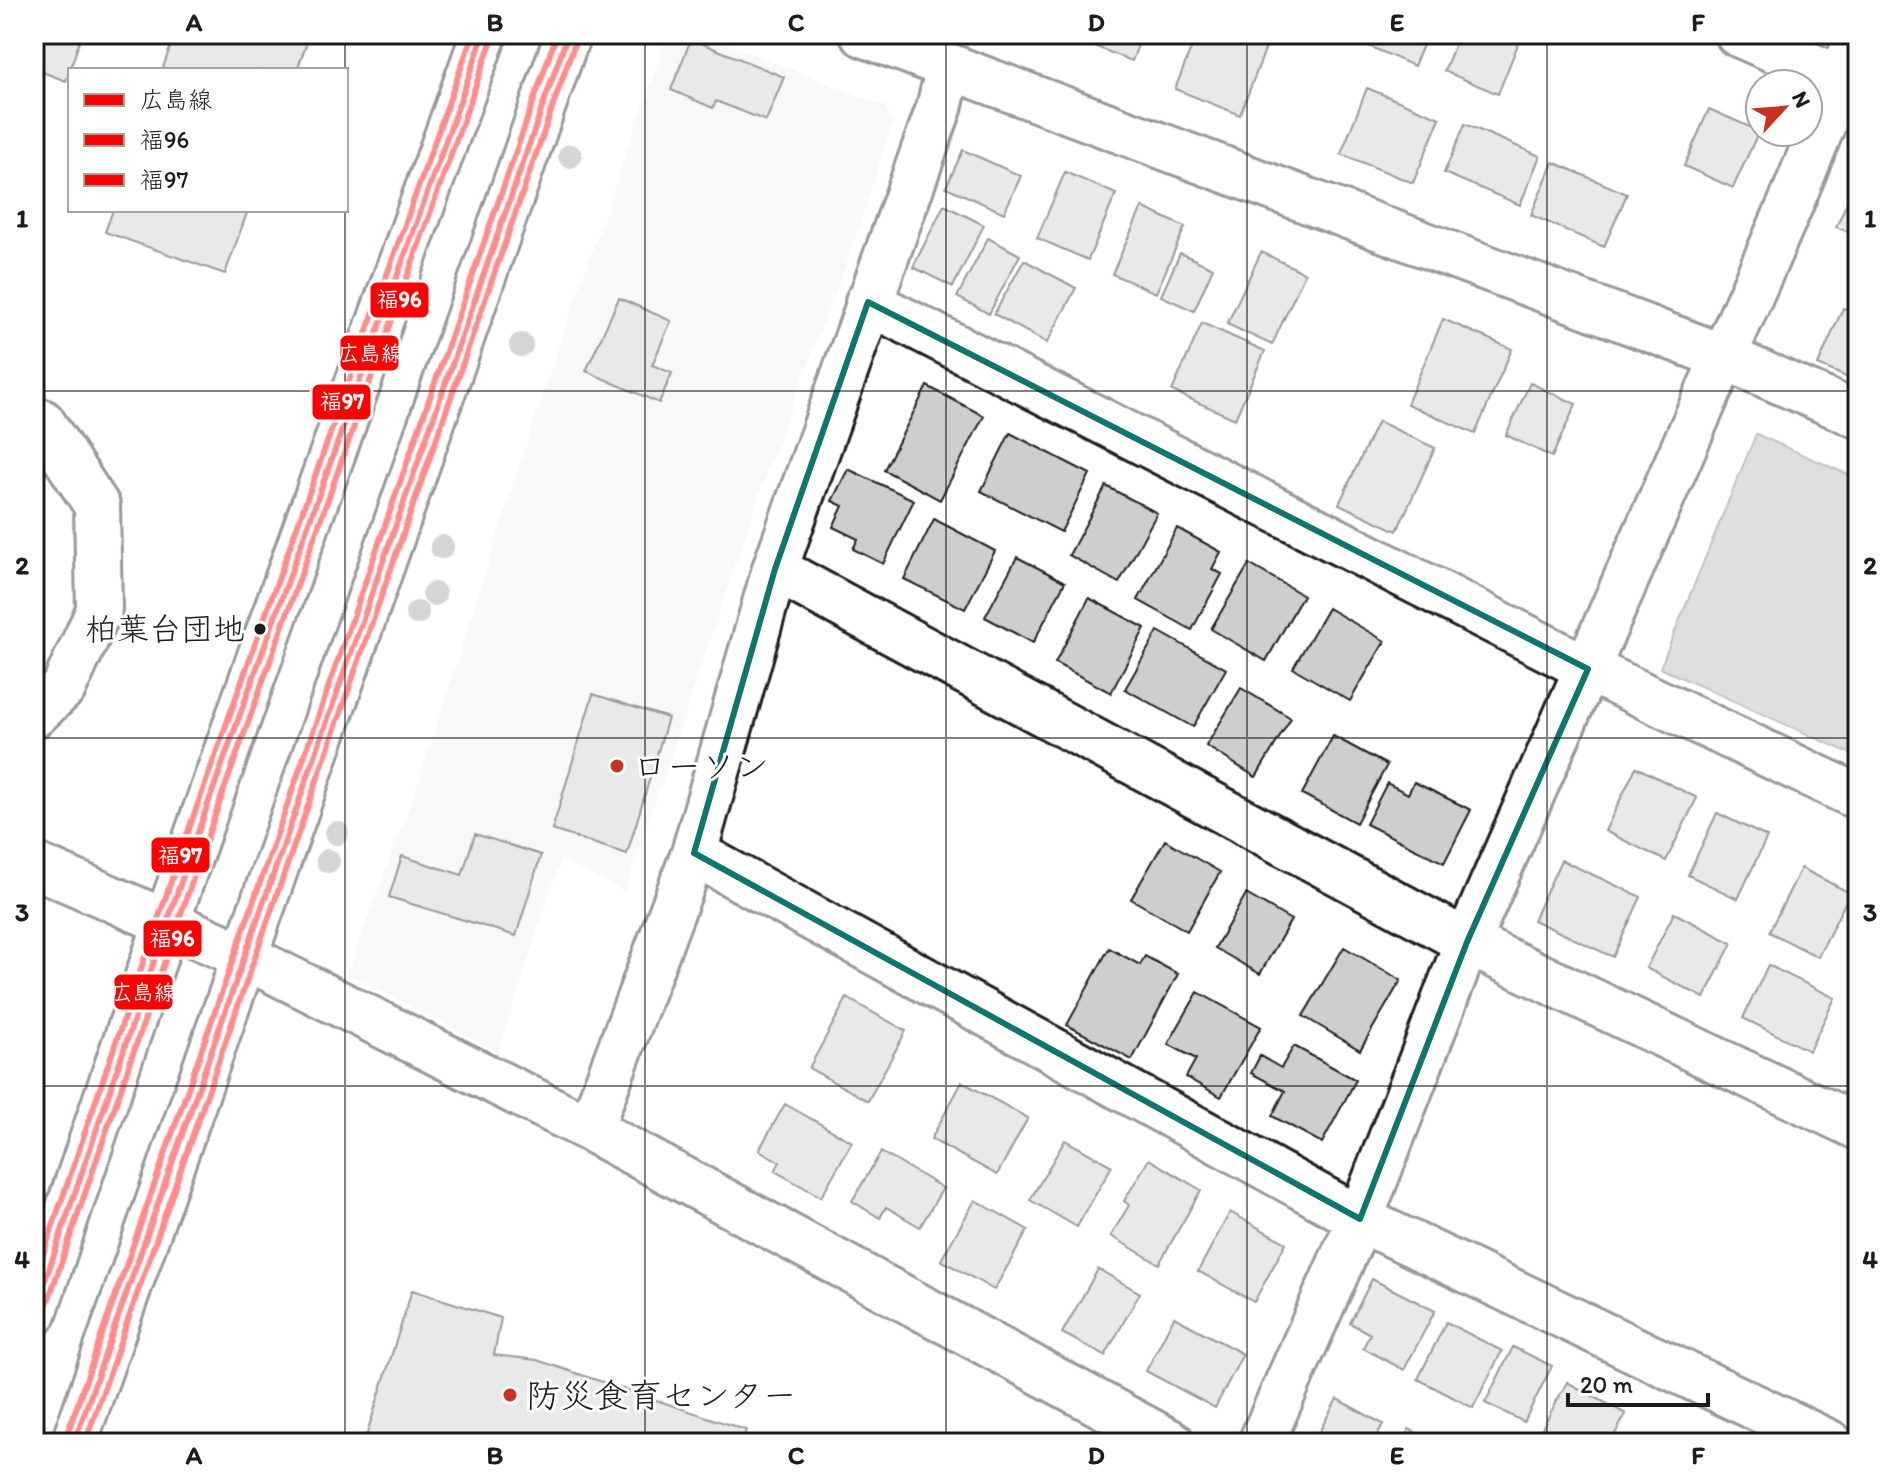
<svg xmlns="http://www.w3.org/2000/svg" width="1892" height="1477" viewBox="0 0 1892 1477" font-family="Itim,'Klee One',sans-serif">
<rect width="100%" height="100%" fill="#fff"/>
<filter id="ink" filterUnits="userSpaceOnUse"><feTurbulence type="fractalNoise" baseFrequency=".0125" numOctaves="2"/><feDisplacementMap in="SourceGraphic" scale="16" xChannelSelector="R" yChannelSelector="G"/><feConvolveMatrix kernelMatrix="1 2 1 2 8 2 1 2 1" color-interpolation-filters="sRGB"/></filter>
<g filter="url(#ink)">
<path fill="#f0f0f0" d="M668,34H704L885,106L892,124L852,249L767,471L625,892L561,860L498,1052L347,973L417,786L551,368Z"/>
<path fill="#b8b8b8" stroke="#7a7a7a" stroke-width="2" d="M1756,434L1858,479V757L1660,668Z"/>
<path fill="#cecece" stroke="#1c1c1c" stroke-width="2" d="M34,34H82L66,81L34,69Z
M175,34H310L297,70H162Z
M1075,34H1142L1132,61L1073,38Z
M1197,34H1235L1266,47L1240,115L1175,89Z
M1368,34H1428L1414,66L1364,44Z
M1459,34H1522L1498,94L1444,71Z
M691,39L784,77L766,121L716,101L713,108L671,90Z
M1367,88L1440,118L1413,183L1341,154Z
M1709,109L1759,131L1733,188L1684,166Z
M1465,124L1540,156L1520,205L1444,173Z
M963,150L1021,176L1004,213L946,187Z
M1553,162L1627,194L1604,247L1531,215Z
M1065,172L1116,194L1088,260L1037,238Z
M1858,178V236L1836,227Z
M944,205L984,225L953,287L913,267Z
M1142,207L1185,227L1156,293L1112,274Z
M113,210H248L225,274L105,232Z
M988,238L1020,255L989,314L957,297Z
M1261,252L1305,273L1272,345L1227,324Z
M1180,253L1213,268L1194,311L1161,296Z
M1024,260L1076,288L1047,343L994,314Z
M619,298L671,321L652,365L672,373L659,403L586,371Z
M1843,308L1858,314V382L1818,365Z
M1443,319L1512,349L1475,434L1407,404Z
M1202,323L1265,351L1235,419L1172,391Z
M1530,383L1576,404L1552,457L1506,435Z
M927,386L984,416L940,500L884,470Z
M1378,421L1435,448L1397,531L1339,504Z
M1010,433L1090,474L1061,532L981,491Z
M848,469L914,500L883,564L853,549L858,539L833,527L843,506L832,501Z
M1106,486L1157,513L1119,583L1069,555Z
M934,519L995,551L965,609L904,579Z
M1177,528L1221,552L1212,569L1222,574L1192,630L1138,600Z
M1017,557L1065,582L1033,643L985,617Z
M1249,564L1303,595L1266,661L1211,629Z
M1089,598L1145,628L1111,693L1055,663Z
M1328,608L1385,641L1350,701L1293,668Z
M1158,631L1226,669L1193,727L1125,689Z
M1241,688L1291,718L1256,777L1206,746Z
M593,694L668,718L627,854L552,830Z
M1333,736L1387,765L1356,823L1302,794Z
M1636,767L1697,798L1666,861L1605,831Z
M1414,782L1471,810L1444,863L1366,824L1387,783L1408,794Z
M1717,813L1767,837L1738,899L1688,875Z
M475,834L541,855L516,936L389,897L402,856L462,875Z
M1165,840L1220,872L1187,931L1131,899Z
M1561,860L1641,897L1613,957L1533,920Z
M1801,868L1850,893L1818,957L1769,932Z
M1246,894L1291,920L1260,974L1215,948Z
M1674,913L1732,943L1704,998L1646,968Z
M1344,947L1401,980L1360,1050L1303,1016Z
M1109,948L1140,965L1145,956L1178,974L1132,1060L1067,1025Z
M1768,965L1835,998L1809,1051L1743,1018Z
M1198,992L1261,1027L1221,1097L1186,1077L1196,1059L1168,1044Z
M847,998L906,1031L868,1101L809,1068Z
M1858,1038V1060L1850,1056Z
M1294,1046L1356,1080L1322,1143L1272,1116L1285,1091L1251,1073L1260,1056L1281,1068Z
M962,1082L1028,1118L997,1175L931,1139Z
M785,1104L852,1142L821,1197L775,1171L780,1162L759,1150Z
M1065,1140L1112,1166L1077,1227L1030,1200Z
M881,1152L943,1188L920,1227L886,1207L880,1218L852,1201Z
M1149,1159L1201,1190L1159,1264L1111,1236L1129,1205L1124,1201Z
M975,1200L1028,1230L994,1290L941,1260Z
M1230,1212L1286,1243L1254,1302L1198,1271Z
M1098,1269L1140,1293L1105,1356L1062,1333Z
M1372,1279L1435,1311L1404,1370L1363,1348L1370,1334L1350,1323Z
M412,1290L501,1318L494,1355L537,1360L746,1430L741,1443H364Z
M1174,1317L1243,1354L1215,1408L1146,1371Z
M1446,1322L1502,1351L1473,1408L1418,1379Z
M1513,1347L1552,1366L1524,1422L1485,1403Z
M1567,1382L1626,1414L1610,1443H1569L1542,1428Z
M1337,1399L1383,1424L1373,1443H1313Z
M1409,1429L1436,1443H1401Z"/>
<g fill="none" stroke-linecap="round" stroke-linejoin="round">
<defs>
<path id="minor" d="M863,34L1724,357L1858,415
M1738,34L1858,86
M868,302L1588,669L1858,797
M34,419L42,422L97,506L99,610L64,687L34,715
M775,569L1467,942L1858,1127
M694,853L1360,1219L1830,1443
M34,865L244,956L590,1129L1172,1443
M590,1129L694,853L775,569L939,108L949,67
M1261,1443L1360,1219L1467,942L1791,203L1858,37"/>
<path id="highway" d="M34,1313C176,884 330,459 484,34
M74,1443L568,34"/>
</defs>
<use href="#minor" stroke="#1c1c1c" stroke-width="50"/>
<use href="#highway" stroke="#1c1c1c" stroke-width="50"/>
<use href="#minor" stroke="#fff" stroke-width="44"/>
<use href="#highway" stroke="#fff" stroke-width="44"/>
<defs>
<path id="bus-1" d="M34,1313L198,832L484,34
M74,1443L568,34"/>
<path id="bus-2" d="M43,1316L208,835L493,37
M85,1443L577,37"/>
<path id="bus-3" d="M34,1281L189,829L473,34
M65,1440L557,34"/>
</defs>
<use href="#bus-1" stroke="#fff" stroke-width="12"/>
<use href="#bus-2" stroke="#fff" stroke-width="12"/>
<use href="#bus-3" stroke="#fff" stroke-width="12"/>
<use href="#bus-1" stroke="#f00" stroke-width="6"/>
<use href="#bus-2" stroke="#f00" stroke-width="6"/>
<use href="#bus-3" stroke="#f00" stroke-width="6"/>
</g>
<g fill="#a3a3a3">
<circle cx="570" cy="156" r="12"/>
<circle cx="521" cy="345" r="12"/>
<circle cx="442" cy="547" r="12"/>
<circle cx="434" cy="594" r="12"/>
<circle cx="417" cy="613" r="12"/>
<circle cx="337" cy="833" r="12"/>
<circle cx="328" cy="861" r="12"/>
</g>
</g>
<path d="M0 0H1892V1477H0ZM868,302L1588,669L1467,942L1360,1219L694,853L775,569Z" fill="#fff" fill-opacity=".55" fill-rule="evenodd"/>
<path fill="none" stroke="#0f766e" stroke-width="6" stroke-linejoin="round" d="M868,302L1588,669L1467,942L1360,1219L694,853L775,569Z"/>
<path fill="none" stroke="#1c1c1c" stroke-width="2" stroke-opacity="0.55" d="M345,34V70M645,34V1443M946,34V1443M1247,34V1443M1547,34V1443M345,210V1443M34,391H1858M34,738H1858M34,1086H1858"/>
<circle fill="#1c1c1c" stroke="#fff" stroke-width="3" cx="260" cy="629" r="7"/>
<g fill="#c8321e" stroke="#fff" stroke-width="3">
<circle cx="617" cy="766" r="8"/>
<circle cx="510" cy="1395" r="8"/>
</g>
<g text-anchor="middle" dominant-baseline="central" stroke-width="6" stroke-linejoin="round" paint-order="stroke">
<g font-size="32" fill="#1c1c1c" stroke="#fff" text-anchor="end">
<text x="245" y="629">柏葉台団地</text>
</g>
<g font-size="34" fill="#1c1c1c" stroke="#fff" text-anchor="start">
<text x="633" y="766">ローソン</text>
<text x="526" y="1395">防災食育センター</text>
</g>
</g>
<g stroke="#fff" stroke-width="3">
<rect x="369" y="281" width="61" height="38" rx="8" fill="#f00"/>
<rect x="339" y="334" width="61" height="38" rx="8" fill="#f00"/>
<rect x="311" y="383" width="61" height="38" rx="8" fill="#f00"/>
<rect x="150" y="836" width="61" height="38" rx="8" fill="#f00"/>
<rect x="142" y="919" width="61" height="39" rx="8" fill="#f00"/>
<rect x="113" y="973" width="61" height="38" rx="8" fill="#f00"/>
</g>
<g font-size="22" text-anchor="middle" font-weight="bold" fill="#fff">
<text x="399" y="307">福96</text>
<text x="370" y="361">広島線</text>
<text x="342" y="409">福97</text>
<text x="180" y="863">福97</text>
<text x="172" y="946">福96</text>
<text x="143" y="1000">広島線</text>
</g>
<rect width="1892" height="1477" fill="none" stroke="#fff" stroke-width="88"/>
<rect x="68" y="68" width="280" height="144" fill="#ffffff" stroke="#a4a4a4" stroke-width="2"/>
<rect x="84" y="94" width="40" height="12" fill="#ff0000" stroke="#a4a4a4" stroke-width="2"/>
<text x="140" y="108" font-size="24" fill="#1c1c1c">広島線</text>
<rect x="84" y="134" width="40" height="12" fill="#ff0000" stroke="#a4a4a4" stroke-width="2"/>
<text x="140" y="148" font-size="24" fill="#1c1c1c">福96</text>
<rect x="84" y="174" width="40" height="12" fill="#ff0000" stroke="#a4a4a4" stroke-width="2"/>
<text x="140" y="188" font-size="24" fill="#1c1c1c">福97</text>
<g transform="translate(1784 108) rotate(64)"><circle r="38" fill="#ffffff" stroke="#a4a4a4" stroke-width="2"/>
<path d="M0-6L14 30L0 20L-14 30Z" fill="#c8321e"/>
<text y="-12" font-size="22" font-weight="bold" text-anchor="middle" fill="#1c1c1c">N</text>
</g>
<path d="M1568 1393v12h140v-12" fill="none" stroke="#1c1c1c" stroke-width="4"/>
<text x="1580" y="1393" font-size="24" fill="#1c1c1c" stroke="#ffffff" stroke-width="6" paint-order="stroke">20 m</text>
<rect x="44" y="44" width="1804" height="1389" fill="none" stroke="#1c1c1c" stroke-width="3"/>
<g font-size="26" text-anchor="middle" font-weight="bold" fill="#1c1c1c">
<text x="194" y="31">A</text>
<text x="495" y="31">B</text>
<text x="796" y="31">C</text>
<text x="1096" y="31">D</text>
<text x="1397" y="31">E</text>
<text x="1698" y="31">F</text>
<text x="22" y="227">1</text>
<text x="1870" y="227">1</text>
<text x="22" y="574">2</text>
<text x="1870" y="574">2</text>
<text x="22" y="921">3</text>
<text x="1870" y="921">3</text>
<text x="22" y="1268">4</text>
<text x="1870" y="1268">4</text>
<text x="194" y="1464">A</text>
<text x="495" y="1464">B</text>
<text x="796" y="1464">C</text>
<text x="1096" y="1464">D</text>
<text x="1397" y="1464">E</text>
<text x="1698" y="1464">F</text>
</g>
</svg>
